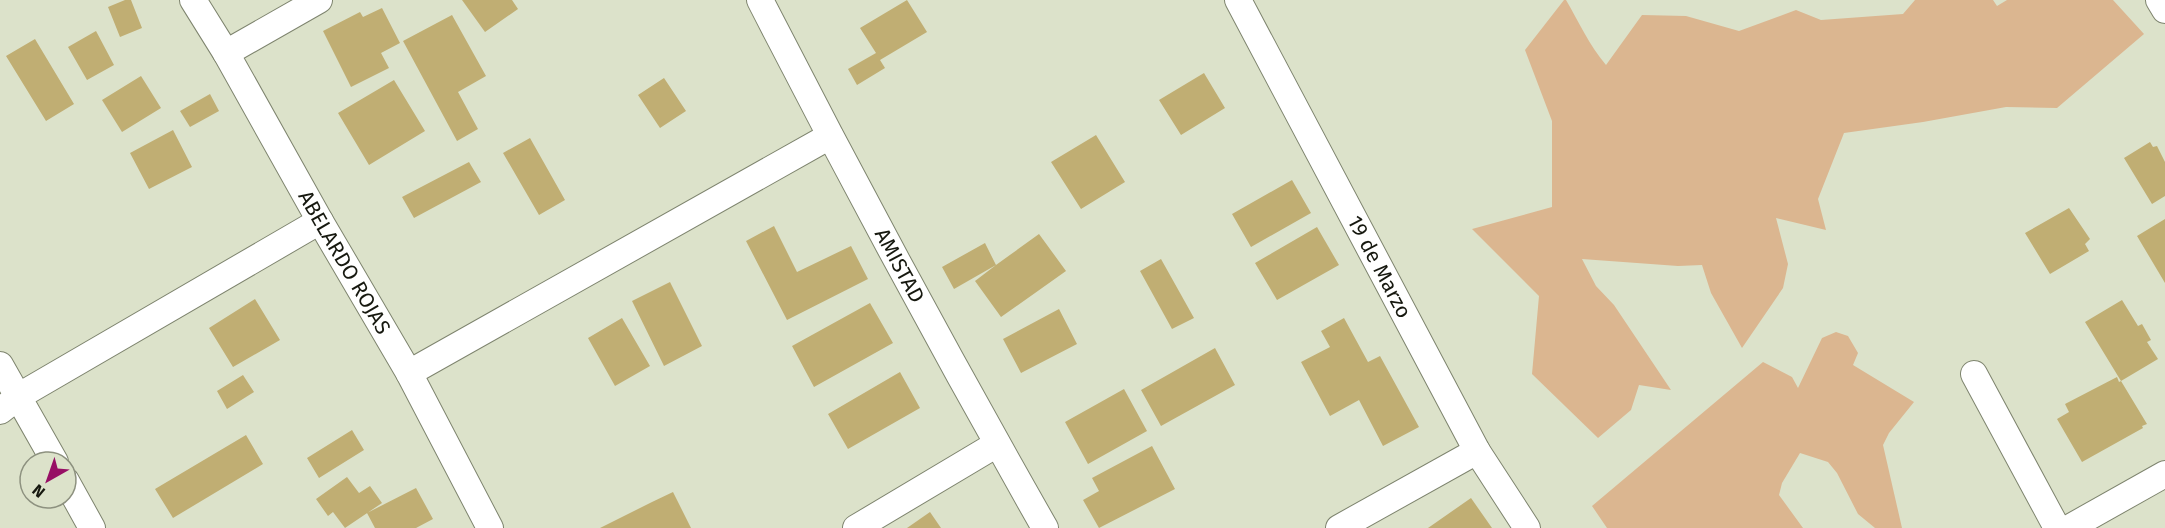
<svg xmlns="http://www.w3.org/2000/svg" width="2165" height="528" viewBox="0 0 2165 528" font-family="'Fira Sans',sans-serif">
<rect width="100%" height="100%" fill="#dce2ca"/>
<path fill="#dbb690" d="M1564,0H1566C1579,22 1589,45 1606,65L1642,15L1686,16L1739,31L1796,10L1821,20L1903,14L1915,0H1993L1997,6L2007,0H2113L2144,34L2057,108L2006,107L1923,122L1844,133L1818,199L1826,230L1776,218L1788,264L1783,288L1742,348L1711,293L1702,265L1678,266L1582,259L1596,286L1614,305L1671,390L1639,385L1631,410L1598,438L1532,374L1539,296L1472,229L1552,207V121L1525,50Z
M1836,332L1848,336L1858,353L1853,365L1914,402L1889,433L1883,445L1902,528H1875L1858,514L1837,473L1828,462L1800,453L1782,483L1779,495L1803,528H1607L1592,506L1763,362L1792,377L1798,388L1822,338Z"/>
<path fill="#c0ae73" d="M125,0H131L142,28L120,37L108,7Z
M462,0H512L518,9L485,32Z
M907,0L927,32L880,60L885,68L857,85L848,69L876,53L860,28Z
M382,8L400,43L381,53L389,68L351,87L323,31L360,12L363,17Z
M452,15L486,76L458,92L478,129L457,141L403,41Z
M96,31L114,65L87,80L68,47Z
M35,39L74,104L46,121L6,56Z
M1204,73L1225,108L1181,135L1159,100Z
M141,76L161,108L122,132L102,100Z
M664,78L686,111L660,128L638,95Z
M394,80L425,131L369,165L338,113Z
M210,94L219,111L190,127L180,111Z
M173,130L192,167L149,189L130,153Z
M1096,135L1125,182L1081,209L1051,162Z
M530,138L565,200L539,215L503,153Z
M2150,142L2153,147L2157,146L2165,162V196L2152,204L2124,158Z
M469,162L481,182L414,218L402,197Z
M1292,180L1311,213L1251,247L1232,214Z
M2069,208L2090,239L2085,244L2089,251L2050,274L2025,233Z
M2165,219V283L2137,236Z
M774,226L797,272L851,246L868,279L787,320L746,241Z
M1317,227L1339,265L1277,300L1255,263Z
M1039,234L1066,271L1001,317L975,281L996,265L954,289L942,267L985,243L996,265Z
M1161,259L1194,318L1172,329L1140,271Z
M670,282L702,346L664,366L632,301Z
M255,299L280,340L233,367L209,328Z
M2122,300L2138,326L2142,324L2151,340L2147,342L2158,359L2121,381L2147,424L2142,426L2143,428L2082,462L2057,419L2069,412L2065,404L2117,377L2119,382L2121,381L2085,322Z
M870,303L893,343L814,387L792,346Z
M1059,309L1077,344L1021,373L1003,339Z
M622,318L650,366L615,386L588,338Z
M1344,318L1368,362L1380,356L1419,427L1383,446L1359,400L1330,416L1301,362L1330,347L1321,331Z
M1215,348L1235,385L1161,426L1141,390Z
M900,372L920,408L848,449L828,414Z
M243,375L254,392L227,409L217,391Z
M1124,389L1147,431L1088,464L1065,422Z
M352,430L364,450L319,478L307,458Z
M246,435L263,464L173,518L155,489Z
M1152,446L1175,489L1099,528L1083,500L1099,491L1092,478Z
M347,477L359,493L370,486L382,503L345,528L333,512L328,516L316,499Z
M416,488L433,519L416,528H375L367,513Z
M673,492L691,528H600L652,502Z
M1471,498L1492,528H1428Z
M930,512L941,528H907Z"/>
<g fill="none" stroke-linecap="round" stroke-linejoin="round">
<defs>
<g id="minor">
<path id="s1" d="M193,0L226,53L320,221L409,373L490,528"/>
<path id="s2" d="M760,0C851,178 946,354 1045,528"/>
<path id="s3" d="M1238,0L1477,451L1527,528"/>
<path d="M2159,0L2165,10"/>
<path d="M226,53L319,0"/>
<path d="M0,365L55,462"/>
<path d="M409,373L830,136"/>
<path d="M1974,374L2057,528"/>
<path d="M0,411L19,396L320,221"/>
<path d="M66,481L92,528"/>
<path d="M856,528L997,444"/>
<path d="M1339,528L1477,451"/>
<path d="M2069,528L2165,474"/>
</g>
</defs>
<use href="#minor" stroke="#7e846e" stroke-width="28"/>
<use href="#minor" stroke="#fff" stroke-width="26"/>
</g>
<g text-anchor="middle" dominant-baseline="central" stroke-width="4.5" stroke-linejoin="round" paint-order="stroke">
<g font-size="21" fill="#16180f" stroke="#dce2ca">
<text stroke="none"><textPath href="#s1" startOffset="303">ABELARDO ROJAS</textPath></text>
<text stroke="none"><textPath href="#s2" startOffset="300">AMISTAD</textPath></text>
<text stroke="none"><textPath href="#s3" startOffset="302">19 de Marzo</textPath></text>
</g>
</g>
<g transform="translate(48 480) rotate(220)"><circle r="28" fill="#dce2ca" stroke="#8d917f" stroke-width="1.5"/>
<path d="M0-4.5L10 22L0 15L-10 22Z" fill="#970f65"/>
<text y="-9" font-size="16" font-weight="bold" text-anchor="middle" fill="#16180f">N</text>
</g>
</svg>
